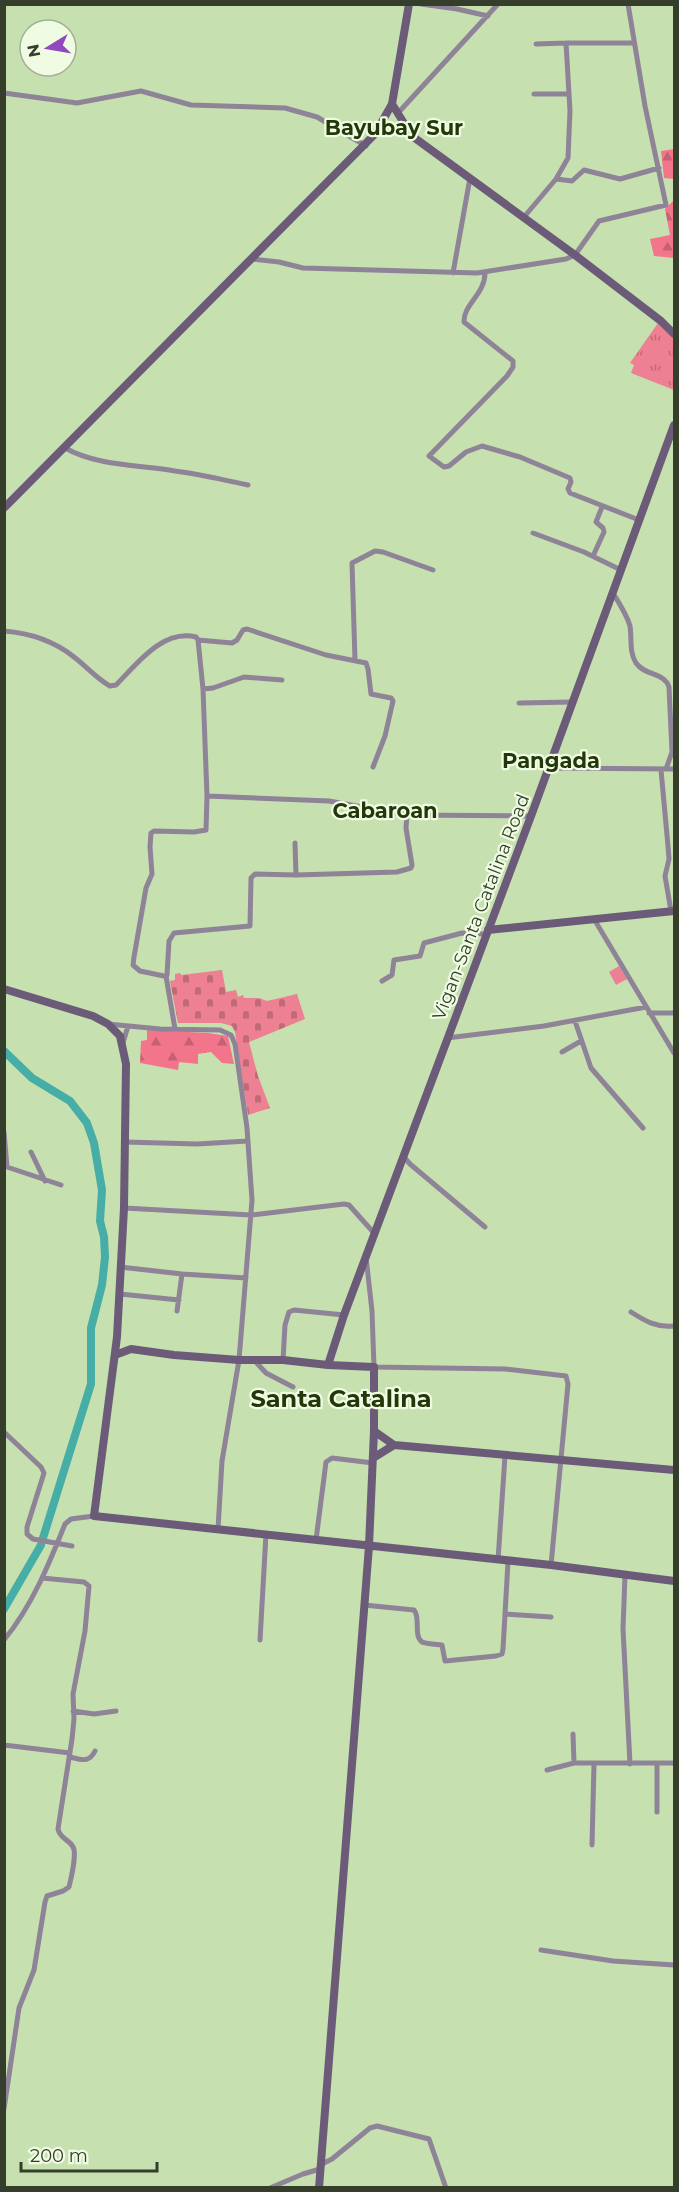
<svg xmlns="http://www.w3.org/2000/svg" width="679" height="2192" viewBox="0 0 679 2192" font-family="Montserrat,sans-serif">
<defs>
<pattern id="grass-tufts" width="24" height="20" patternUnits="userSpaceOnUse" patternTransform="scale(1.5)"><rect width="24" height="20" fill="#ed8092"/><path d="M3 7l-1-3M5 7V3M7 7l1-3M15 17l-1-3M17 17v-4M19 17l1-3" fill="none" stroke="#c16a77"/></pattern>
<pattern id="forest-firs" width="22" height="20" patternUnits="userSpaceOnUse" patternTransform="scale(1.5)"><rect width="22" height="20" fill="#f3758c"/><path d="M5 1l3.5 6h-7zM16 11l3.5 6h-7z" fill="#c66173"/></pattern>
<pattern id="cemetery-stones" width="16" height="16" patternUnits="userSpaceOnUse" patternTransform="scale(1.5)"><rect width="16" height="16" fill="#ed8092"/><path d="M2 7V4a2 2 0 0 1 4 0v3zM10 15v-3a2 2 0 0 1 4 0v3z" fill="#c16a77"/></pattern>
</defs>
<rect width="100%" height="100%" fill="#c6e0af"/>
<path fill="url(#grass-tufts)" d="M658,323L674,339V390L631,373L634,365L630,363Z"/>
<path fill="url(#forest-firs)" d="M674,149V179L664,178L661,151Z
M673,201L674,258L654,256L650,239L670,235L665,209Z
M147,1030L208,1033L228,1036L234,1064L222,1063L211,1052L198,1054V1064L179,1062L178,1070L140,1063L141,1041L147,1040Z"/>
<path fill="url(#cemetery-stones)" d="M222,970L226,992L236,990L238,997L243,995L244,998H259L267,1001L297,994L305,1019L249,1042L258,1076L270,1108L248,1115L235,1032L232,1026L221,1023H178L170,981L175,980V974L180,973L181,975Z"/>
<path fill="#ed8092" d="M619,966L627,979L616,985L609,972Z"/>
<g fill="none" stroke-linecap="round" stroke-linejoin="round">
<path stroke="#47ada7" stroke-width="8" d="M4,1051L32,1078L70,1101L87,1123L94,1143L102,1190L100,1221L104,1237L105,1257L102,1285L91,1328V1384L43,1538
M4,1609L41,1545"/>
<path stroke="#8e8397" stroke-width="5" d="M421,4L457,9L488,16
M536,44L566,43
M4,93L77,103L141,91L191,105L285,108L317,117L366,146
M534,94H568
M398,113L498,4
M556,179L572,181L584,170L620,179L659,168
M524,217L556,179L568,158L570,111L566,43H634
M252,259L279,262L303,268L477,273L566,259L575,255L599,221L666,205L645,106L628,4
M453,273L470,178
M485,273C485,294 463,305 464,322L513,361V367L507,376L429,456L444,467L449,466L466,452L482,446L520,457L570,478L571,482L568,489L570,493L639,520
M65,448C97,466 139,465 175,471C199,474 224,480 248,485
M533,533L584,552L621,570
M593,556L604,532L603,528L596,522L602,507
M613,593C619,603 627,615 630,626C632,639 629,652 636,663C645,676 664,672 669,687L672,752L666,769
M4,631C30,633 54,641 74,657C86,666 97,679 110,686L116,685C137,664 162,629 196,637L198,640L203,689L207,796L206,830L194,832L154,831L151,833L150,847L152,874L146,888L134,957L133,965L140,971L164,976L167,975L169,941L174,933L250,926L251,878L255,874L296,875L397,872L411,868L412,865L406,828L407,815
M198,640L232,643L237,640L243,630L247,629L326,655L366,663L368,669L371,694L391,698L393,701L385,736L373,767
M355,660L352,563L375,551L383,552L433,570
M203,689L213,688L244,677L282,680
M519,703L573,702
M548,768L674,769
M661,770L668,846L669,859L665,876L671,911
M207,796L329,801L407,815L531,816
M295,843L296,875
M594,919L674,1053
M166,976L175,1029
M382,981L392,975L394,960L420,956L424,943L462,933L486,934
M649,1013H674
M575,1021L591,1068L643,1128
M108,1024L160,1029L220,1030L231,1035L235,1044L247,1128L252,1200L239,1360L222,1461L218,1529
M447,1038L544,1026L646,1007
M123,1043L128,1026
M562,1052L581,1041
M4,1132L7,1167
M125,1142L197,1144L248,1141
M31,1152L45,1181
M403,1156L410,1164L485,1227
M4,1166L61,1185
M124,1208L251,1215L344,1204L349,1205L374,1233
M366,1257L372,1311L374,1367L505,1369L566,1376L568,1384L551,1565
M120,1267L182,1274L246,1278
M120,1294L179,1300
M177,1311L182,1274
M631,1312C645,1321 657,1328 674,1326
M254,1360L266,1373L293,1387
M283,1360L285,1325L289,1312L294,1310L344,1315
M4,1432L41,1467L44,1473L27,1527V1534L33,1539L72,1546
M316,1540L326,1462L332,1458L373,1463
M498,1560L505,1456
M625,1575L623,1629L630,1764
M364,1605L414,1610C421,1618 413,1635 422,1642C426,1644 437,1644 442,1645L445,1661L496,1656L502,1654L503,1649L508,1562
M505,1614L551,1617
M4,1640C32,1606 49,1564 65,1524L71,1519L94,1516
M260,1640L266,1534
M73,1711L94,1714L116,1711
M573,1734L574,1763
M4,1745L70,1753
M70,1757C82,1760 89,1763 95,1751
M547,1770L574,1763H674
M657,1812V1763
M592,1845L594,1764
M541,1950L613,1961L674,1965
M4,2109L19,2008L34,1970L45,1902L47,1896L63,1891L69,1887C71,1879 77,1853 73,1847C69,1839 60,1839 58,1829L72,1739L74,1719L73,1694L85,1631L89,1586L84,1582L42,1578
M320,2165L332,2159L370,2128L377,2126L429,2139L446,2188
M270,2188L303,2174L320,2169"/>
<path stroke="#6b5b78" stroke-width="8" d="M392,104L412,136L575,255L661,321L674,334
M4,508L375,134L392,104L409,4
M488,930L674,911
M4,989L93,1016L108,1024L120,1036L126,1064L124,1208L117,1337L94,1516L551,1565L674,1581
M115,1355L131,1349L174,1355L239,1360H283L328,1365L374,1367V1431L369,1546L319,2188
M328,1365L344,1315L531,816L674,425
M374,1431L394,1445L674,1470
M373,1458L394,1445"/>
</g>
<g text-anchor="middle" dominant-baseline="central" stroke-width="4.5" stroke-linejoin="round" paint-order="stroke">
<g font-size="18" fill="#343e2a" stroke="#effce3">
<text transform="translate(481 907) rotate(-69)">Vigan-Santa Catalina Road</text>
</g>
<g font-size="21" font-weight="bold" fill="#23370a" stroke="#effce3">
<text x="394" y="127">Bayubay Sur</text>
<text x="551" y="760">Pangada</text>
<text x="385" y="810">Cabaroan</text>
</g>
<g font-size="24" font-weight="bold" fill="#23370a" stroke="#effce3">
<text x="341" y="1398">Santa Catalina</text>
</g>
</g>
<rect width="679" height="2192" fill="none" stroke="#343e2a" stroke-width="12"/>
<g transform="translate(48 48) rotate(259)"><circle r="28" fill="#effce3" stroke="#a4b099" stroke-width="1.5"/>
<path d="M0-4.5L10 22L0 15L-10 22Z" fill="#914abd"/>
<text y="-9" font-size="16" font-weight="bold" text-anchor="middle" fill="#343e2a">N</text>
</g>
<path d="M21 2162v9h136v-9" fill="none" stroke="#343e2a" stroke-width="3"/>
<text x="30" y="2162" font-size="18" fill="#343e2a" stroke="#effce3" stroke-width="4.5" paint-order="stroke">200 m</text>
</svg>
